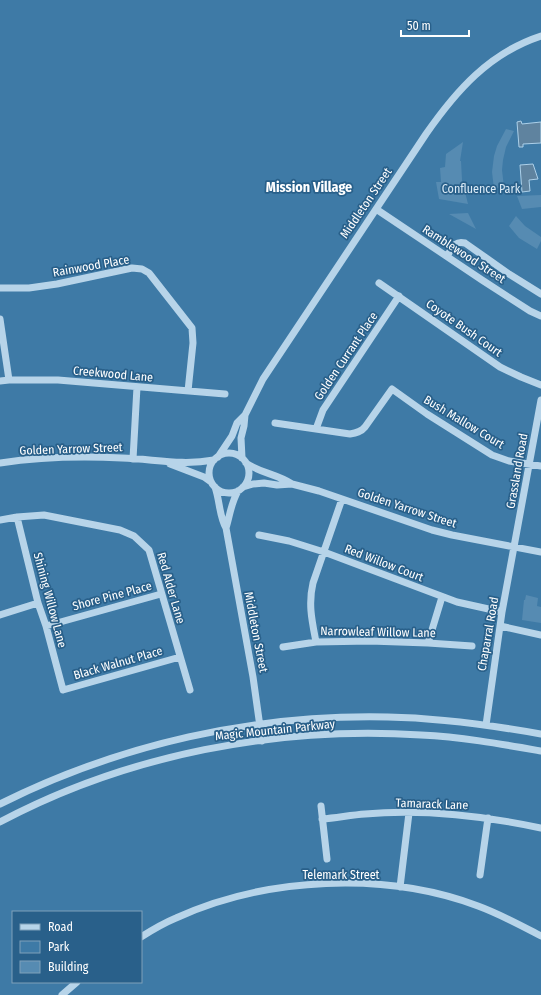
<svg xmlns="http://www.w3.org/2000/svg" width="541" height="995" viewBox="0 0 541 995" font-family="'Fira Sans Condensed',sans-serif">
<rect width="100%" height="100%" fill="#29608a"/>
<path fill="#3e7aa6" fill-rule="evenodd" d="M0,0H541V995H0ZM13,912H141V982H13Z"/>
<path fill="#5f839f" stroke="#acd0e9" d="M521,121L522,124L541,122V143L523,144V147H519L517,122Z
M533,164L538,179L529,180L530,191L522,192L520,165Z"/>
<path fill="#568bb2" d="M506,129L514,131L506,147L503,160L502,170L504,187L494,189L492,172L494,156L497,146Z
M463,142L460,161H461L462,180L468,204L439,199L436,182H441L440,168L445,167L446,154Z
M541,195V207L522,209L517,196Z
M468,213L476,229L449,214Z
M516,216L525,226L541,237V241L537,249L519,238L509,226Z
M526,595L538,598L537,606L541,607V623L522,620L524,600H525Z"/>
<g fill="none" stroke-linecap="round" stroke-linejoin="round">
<path stroke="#b7d4e9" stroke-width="7" d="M376,209L482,280L530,311L541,316
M447,256C452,249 454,240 465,243L509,274L541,294
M379,283L500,367L521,377L541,385
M0,288H29L57,284L132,268L142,269L149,273L192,328L193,343L188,391
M0,319L9,380
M0,381L9,380H58L225,394
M275,423L350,434C356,433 361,432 365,427L392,389L427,414L492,455L509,461L541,466
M316,429L323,410L399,296
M209 473a20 20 0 1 1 40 0a20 20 0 1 1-40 0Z
M218,457L232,436L237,423L245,415
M242,458L241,438L244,426L245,415L263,379L426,134C456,91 489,53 541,36
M133,459L137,387
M0,463C40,457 82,456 122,458C154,459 181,466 214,460
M246,463C260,473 277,474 292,484
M170,464L204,477L211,482
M215,487C220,501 219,516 226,528L253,677L262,741
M243,487L253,484L264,483L277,485L292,484L319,491L432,530L452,535L541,552
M17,517L38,603L46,626L63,690L180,657
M0,520L17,517L44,515L120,530L134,536L149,550L190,690
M226,528C230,515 231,503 238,491
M259,535L289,541L324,552L457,602L502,612
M0,615L38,603
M46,626L161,594
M500,626L541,635
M316,642C312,621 308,604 313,583L342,499
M428,643L442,597
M283,647L316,642L370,641L428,643L472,646
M486,725L502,612L541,400
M0,804C120,744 254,714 388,717C440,718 490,725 541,734
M321,806L327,859
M322,819C336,818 351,815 365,814C423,809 484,816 541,828
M0,822C128,754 277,726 421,735C462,737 501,744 541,751
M480,875L488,818
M400,887L409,813
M141,937C152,930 164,923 176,918C266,877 385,871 478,906C500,914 520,925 541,936
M62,995L77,982"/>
</g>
<g text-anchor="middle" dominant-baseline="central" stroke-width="3.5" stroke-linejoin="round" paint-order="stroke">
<g font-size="12" fill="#dbebf7" stroke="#29608a">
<text x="481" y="189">Confluence Park</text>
</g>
<g font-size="12" fill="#fff" stroke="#29608a">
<text transform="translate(366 203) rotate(-56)">Middleton Street</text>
<text transform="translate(464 254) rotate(33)">Ramblewood Street</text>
<text transform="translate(91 266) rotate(-10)">Rainwood Place</text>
<text transform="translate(464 328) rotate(35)">Coyote Bush Court</text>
<text transform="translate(346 356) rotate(-56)">Golden Currant Place</text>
<text transform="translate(113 374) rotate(5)">Creekwood Lane</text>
<text transform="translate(464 422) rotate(31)">Bush Mallow Court</text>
<text transform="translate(71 449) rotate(-2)">Golden Yarrow Street</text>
<text transform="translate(517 471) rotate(-80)">Grassland Road</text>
<text transform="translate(407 508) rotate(18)">Golden Yarrow Street</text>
<text transform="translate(384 563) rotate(21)">Red Willow Court</text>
<text transform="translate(171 588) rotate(74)">Red Alder Lane</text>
<text transform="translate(112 596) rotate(-15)">Shore Pine Place</text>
<text transform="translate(50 600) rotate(75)">Shining Willow Lane</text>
<text transform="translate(256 632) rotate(79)">Middleton Street</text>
<text transform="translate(378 632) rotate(1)">Narrowleaf Willow Lane</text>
<text transform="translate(488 634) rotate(-80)">Chaparral Road</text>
<text transform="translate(118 663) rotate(-16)">Black Walnut Place</text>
<text transform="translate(275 730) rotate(-6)">Magic Mountain Parkway</text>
<text transform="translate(432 804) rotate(2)">Tamarack Lane</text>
<text x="341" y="875">Telemark Street</text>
</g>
<g font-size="14" font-weight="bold" fill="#fff" stroke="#29608a">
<text x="309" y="187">Mission Village</text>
</g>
</g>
<rect x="12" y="911" width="130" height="72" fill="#29608a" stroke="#7fa0b9"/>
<rect x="20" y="924" width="20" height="6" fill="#b7d4e9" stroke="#7fa0b9"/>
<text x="48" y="931" font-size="12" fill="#ffffff">Road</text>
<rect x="20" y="941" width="20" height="12" fill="#3e7aa6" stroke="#7fa0b9"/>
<text x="48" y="951" font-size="12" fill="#ffffff">Park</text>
<rect x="20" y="961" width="20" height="12" fill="#568bb2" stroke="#7fa0b9"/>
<text x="48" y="971" font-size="12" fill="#ffffff">Building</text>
<path d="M401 30v6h68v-6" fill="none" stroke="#ffffff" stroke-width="2"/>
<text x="407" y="30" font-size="12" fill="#ffffff" stroke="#29608a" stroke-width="3" paint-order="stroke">50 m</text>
</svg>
